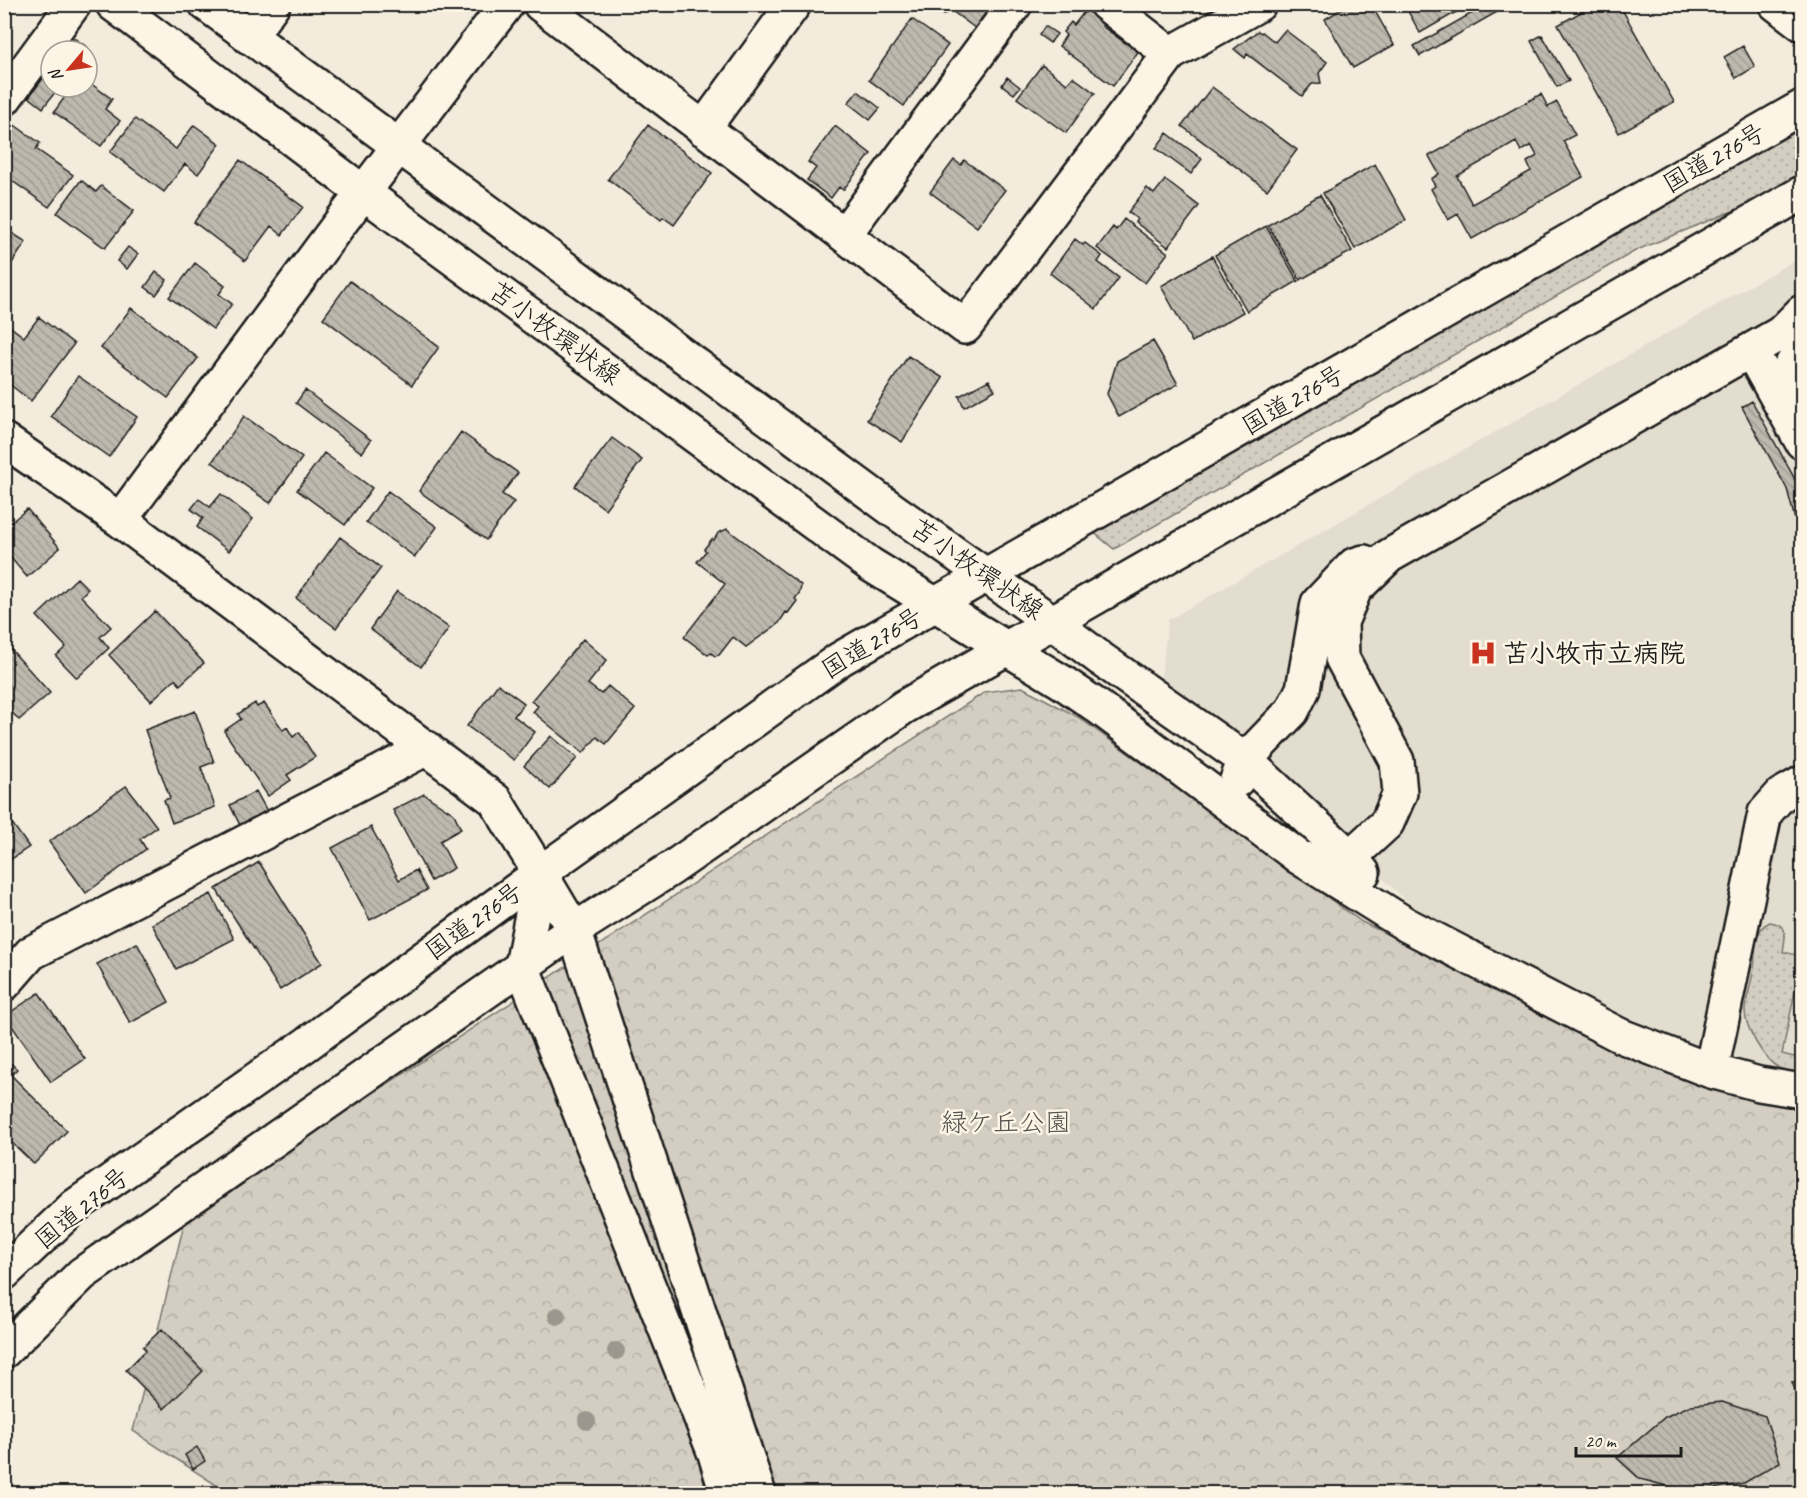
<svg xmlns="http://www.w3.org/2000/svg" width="1807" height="1498" viewBox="0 0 1807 1498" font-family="Caveat,'Klee One',sans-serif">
<defs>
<pattern id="grass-dots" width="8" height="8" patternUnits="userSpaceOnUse" patternTransform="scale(1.5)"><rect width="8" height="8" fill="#d3cec1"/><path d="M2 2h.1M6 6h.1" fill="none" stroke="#b5b0a5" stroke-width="1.8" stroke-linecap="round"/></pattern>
<pattern id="park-crowns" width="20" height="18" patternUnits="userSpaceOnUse" patternTransform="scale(1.5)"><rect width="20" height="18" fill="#d3cec1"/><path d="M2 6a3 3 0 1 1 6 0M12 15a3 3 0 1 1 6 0" fill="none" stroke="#b5b0a5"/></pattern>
<pattern id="building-back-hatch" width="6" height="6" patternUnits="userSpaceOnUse" patternTransform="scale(1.5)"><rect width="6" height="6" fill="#beb9ae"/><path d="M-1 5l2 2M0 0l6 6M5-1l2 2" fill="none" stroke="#a39e95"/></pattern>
</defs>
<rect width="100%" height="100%" fill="#f3ecdd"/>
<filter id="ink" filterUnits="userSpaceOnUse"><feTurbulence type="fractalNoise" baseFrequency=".0167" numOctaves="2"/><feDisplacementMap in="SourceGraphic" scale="12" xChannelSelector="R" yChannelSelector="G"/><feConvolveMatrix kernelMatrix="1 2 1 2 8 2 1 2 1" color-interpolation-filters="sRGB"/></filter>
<g filter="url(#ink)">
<path fill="#e3ddcf" d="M1802,256V1076L1735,1063L1655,1034L1449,930L1404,899L1337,834L1160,685L1168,620Z"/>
<path fill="url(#grass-dots)" stroke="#78756e" stroke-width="1.5" d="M1795,130L1802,132V176L1767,197L1637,250L1114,549L1092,531L1785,134Z
M1770,922C1790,925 1785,937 1783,952L1802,956V978L1798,977L1782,1054L1802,1059V1073C1796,1072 1786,1071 1779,1068C1764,1060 1744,1027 1745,1009C1747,995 1752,981 1754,967C1756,951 1753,929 1770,922Z"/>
<path fill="url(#park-crowns)" stroke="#78756e" stroke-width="1.5" d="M1022,687L1078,717L1362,922L1710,1090L1802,1107V1493L230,1494L133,1431L186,1216L985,692Z"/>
<path fill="url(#building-back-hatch)" stroke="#1c1c1c" stroke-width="1.5" fill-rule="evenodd" d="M930,4H992L975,28L949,9L944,15Z
M1350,4H1371L1394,45L1353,68L1325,19Z
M1404,4H1456L1460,10L1420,33Z
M1488,4H1511L1420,56L1414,46Z
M1595,4H1619L1674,102L1619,133L1558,25Z
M1088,7L1106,21L1102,26L1138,52L1113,86L1059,46L1066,35L1063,32L1071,22L1074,25Z
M912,19L948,45L904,106L869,80Z
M1045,26L1057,34L1050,43L1039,35Z
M1285,30L1327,62L1319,73L1321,83L1312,84L1302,96L1247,54L1245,58L1234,49L1258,31L1261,33L1262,32L1275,42Z
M1542,35L1569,81L1557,87L1531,41Z
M74,38L88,48L86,51H64Z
M1743,46L1755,67L1736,78L1724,57Z
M1042,65L1067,84L1073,77L1095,93L1066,133L1017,98Z
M51,68V87H59L43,108L29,97Z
M1007,77L1020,87L1014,94L1002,85Z
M87,81L112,99L105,109L120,121L101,146L54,112L72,87H87Z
M1212,87L1297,150L1267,190L1182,126Z
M858,91L880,108L870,120L848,103Z
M1541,94L1548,107L1557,102L1575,135L1563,141L1583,177L1472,239L1458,214L1448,220L1431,189L1435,186L1431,179L1439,174L1429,156ZM1516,142L1521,151L1531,145L1537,156L1527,162L1531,171L1472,204L1457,176Z
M135,119L176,149L194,125L220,144L198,174L185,164L164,192L110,152Z
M13,124L40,143L36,149L73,175L49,207L4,175V136Z
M648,125L712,173L674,225L663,217L661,220L608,179Z
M835,126L871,154L843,190L839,187L831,198L807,180L816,168L808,162Z
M1167,133L1202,159L1191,174L1156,148Z
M240,160L303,207L282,235L271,226L245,261L194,222Z
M954,160L961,165L964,160L1005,190L977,227L930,192Z
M1375,164L1406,220L1355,249L1323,193Z
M81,180L96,192L101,186L134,211L105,248L57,213Z
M1165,180L1199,206L1168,247L1135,222L1137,219L1128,212L1147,188L1154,194Z
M1320,195L1352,251L1300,280L1268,225Z
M1124,219L1168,253L1145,283L1097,248L1113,227L1116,230Z
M1266,226L1298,281L1247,311L1215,255Z
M4,228L26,242L4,275Z
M1075,239L1083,245L1085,243L1102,256L1098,262L1119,278L1096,309L1050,273Z
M128,247L138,254L127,269L117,261Z
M1212,256L1243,312L1192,342L1161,286Z
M195,263L225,286L219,294L232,304L213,329L169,297Z
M156,272L167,280L156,295L145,287Z
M350,281L439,347L412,385L323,318Z
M131,308L198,358L168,398L101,348Z
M39,317L74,344L31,401L4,380V322L24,337Z
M1153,341L1178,384L1119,417L1107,394L1117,361Z
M908,356L943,378L902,442L867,420Z
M78,376L137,417L109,457L51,416Z
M989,380L995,390L964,407L959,396Z
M305,390L371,440L362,453L296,403Z
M1752,401L1797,483L1802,503V546L1787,489L1742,407Z
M244,416L302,458L270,503L212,462Z
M461,432L518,473L502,494L514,502L486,540L419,491Z
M612,438L642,460L605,509L575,486Z
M324,453L372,488L345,525L297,490Z
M388,491L437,527L415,557L366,522Z
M221,494L253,519L229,551L197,527L203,518L191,509L199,499L210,507Z
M27,509L60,548L27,577L4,550V528Z
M727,529L801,585L800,592L795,599L797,601L788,613L786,612L779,623L746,647L733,637L719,655L715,656L711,653L708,655L684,637L725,584L697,562L706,551L704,549L712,539L714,540L718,533Z
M340,537L381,568L336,628L296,598Z
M77,578L88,589L81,596L111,627L100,637L109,648L77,678L56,656L66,647L37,616Z
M397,591L449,628L421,667L370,629Z
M155,611L204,663L180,685L175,679L151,701L109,655Z
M583,639L607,660L588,684L601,694L608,686L635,709L606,744L597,737L583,753L533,712L538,706L531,701Z
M6,644L50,693L19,720L4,704V645Z
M498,684L524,703L514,716L535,732L514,760L467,726Z
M255,703L257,707L264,703L283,730L287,727L293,737L299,732L315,757L287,775L291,780L268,796L224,731L241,719L238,714Z
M195,711L214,762L201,767L215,807L172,823L164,800L170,798L145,730Z
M551,736L577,758L550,789L524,766Z
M126,786L157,827L140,839L146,849L86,893L49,842Z
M256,791L269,815L242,829L230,805Z
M424,794L454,814L461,829L440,841L454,868L431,881L393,810Z
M4,812L29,847L4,864Z
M371,827L399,880L416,870L427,890L370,920L332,848Z
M259,862L322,963L280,990L216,889Z
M211,894L234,939L176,969L152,924Z
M137,943L169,1002L130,1023L97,964Z
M39,993L85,1059L51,1082L5,1016Z
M4,1057L17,1069L11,1075L67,1131L34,1164L4,1135Z
M162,1329L203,1371L164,1409L126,1370L146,1350L143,1347Z
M1792,1382L1802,1384V1409Z
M1722,1402L1765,1416L1780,1462L1744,1483L1708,1490L1679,1489L1640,1479L1617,1458L1665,1417L1691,1405Z
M197,1447L205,1461L193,1469L185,1455Z"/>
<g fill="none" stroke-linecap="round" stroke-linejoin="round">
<defs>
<path id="minor" d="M540,4L965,327L1170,54L1259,4
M1106,4L1170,54
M1776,4L1802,24
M249,37L273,4
M4,99L74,4
M703,129L794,4
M844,235L1015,4
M1751,351L1802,442
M1783,409C1783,383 1786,370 1802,350
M4,440L120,520L495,800L540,873
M120,520L337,227L507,4
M1052,622L1101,659L1245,760L1350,857L1363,873
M1006,648L1062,682L1097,706L1300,858L1407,925L1621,1036L1711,1071L1759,1084L1802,1091
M1237,780L1245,760L1292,711L1303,689L1318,603L1354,565L1364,562
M1304,859L1335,865L1350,857L1387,823L1400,793L1397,761L1342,658L1341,622L1355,589L1389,556L1781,333L1802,312
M4,984L31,953L427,748
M1711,1071L1765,813L1781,795L1802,783
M727,1494L715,1454L522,966L540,873L574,930L759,1494"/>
<path id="major" d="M113,4L364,193L871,565L1006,648
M206,4L893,510L1052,622"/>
<path id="highway" d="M4,1273L75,1206L307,1044L540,873L840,659L1802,107
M4,1351L82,1274L574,930L672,868L904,707L1802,193"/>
</defs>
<use href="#minor" stroke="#1c1c1c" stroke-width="38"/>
<use href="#major" stroke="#1c1c1c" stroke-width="38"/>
<use href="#highway" stroke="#1c1c1c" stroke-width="38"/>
<use href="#minor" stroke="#fcf5e5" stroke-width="33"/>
<use href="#major" stroke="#fcf5e5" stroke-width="33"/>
<use href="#highway" stroke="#fcf5e5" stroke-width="33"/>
</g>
<g fill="#9b978e">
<circle cx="557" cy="1316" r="9"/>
<circle cx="616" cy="1351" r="9"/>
<circle cx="587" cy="1421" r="9"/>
</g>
</g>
<defs>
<symbol id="hospital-bare" viewBox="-9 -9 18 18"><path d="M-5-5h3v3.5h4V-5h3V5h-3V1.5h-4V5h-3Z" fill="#c8321e" stroke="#fcf5e5" stroke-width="2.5" paint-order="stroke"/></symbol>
</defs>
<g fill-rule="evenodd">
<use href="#hospital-bare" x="1464" y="634" width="38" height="38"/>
</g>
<g text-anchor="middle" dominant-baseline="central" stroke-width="5" stroke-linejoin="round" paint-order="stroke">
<g font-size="26" fill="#1c1c1c" stroke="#fcf5e5">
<text transform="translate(1714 158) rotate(-30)">国道276号</text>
<text transform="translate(555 333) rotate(36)">苫小牧環状線</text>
<text transform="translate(1293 400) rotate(-30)">国道276号</text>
<text transform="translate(977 569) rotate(35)">苫小牧環状線</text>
<text transform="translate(872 643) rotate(-31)">国道276号</text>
<text transform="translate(474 921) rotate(-36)">国道276号</text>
<text transform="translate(82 1208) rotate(-39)">国道276号</text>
</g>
<g font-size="26" font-weight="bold" fill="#1c1c1c" stroke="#fcf5e5" text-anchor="start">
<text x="1503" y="653">苫小牧市立病院</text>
</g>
<g font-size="26" fill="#53514e" stroke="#fcf5e5">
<text x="1006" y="1122">緑ケ丘公園</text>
</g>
</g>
<rect width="1807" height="1498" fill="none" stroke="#fcf5e5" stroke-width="24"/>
<rect x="12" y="12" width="1783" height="1474" fill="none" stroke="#1c1c1c" stroke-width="2" filter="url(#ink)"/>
<g transform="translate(69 69) rotate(241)"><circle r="28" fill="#fcf5e5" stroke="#a29e95" stroke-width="1.5"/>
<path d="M0-4.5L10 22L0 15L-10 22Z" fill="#c8321e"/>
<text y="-9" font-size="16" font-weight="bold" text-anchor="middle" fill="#1c1c1c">N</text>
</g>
<path d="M1576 1447v9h105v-9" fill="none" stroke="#1c1c1c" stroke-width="3"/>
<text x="1585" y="1447" font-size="18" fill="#1c1c1c" stroke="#fcf5e5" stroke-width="4.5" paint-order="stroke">20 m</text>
</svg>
